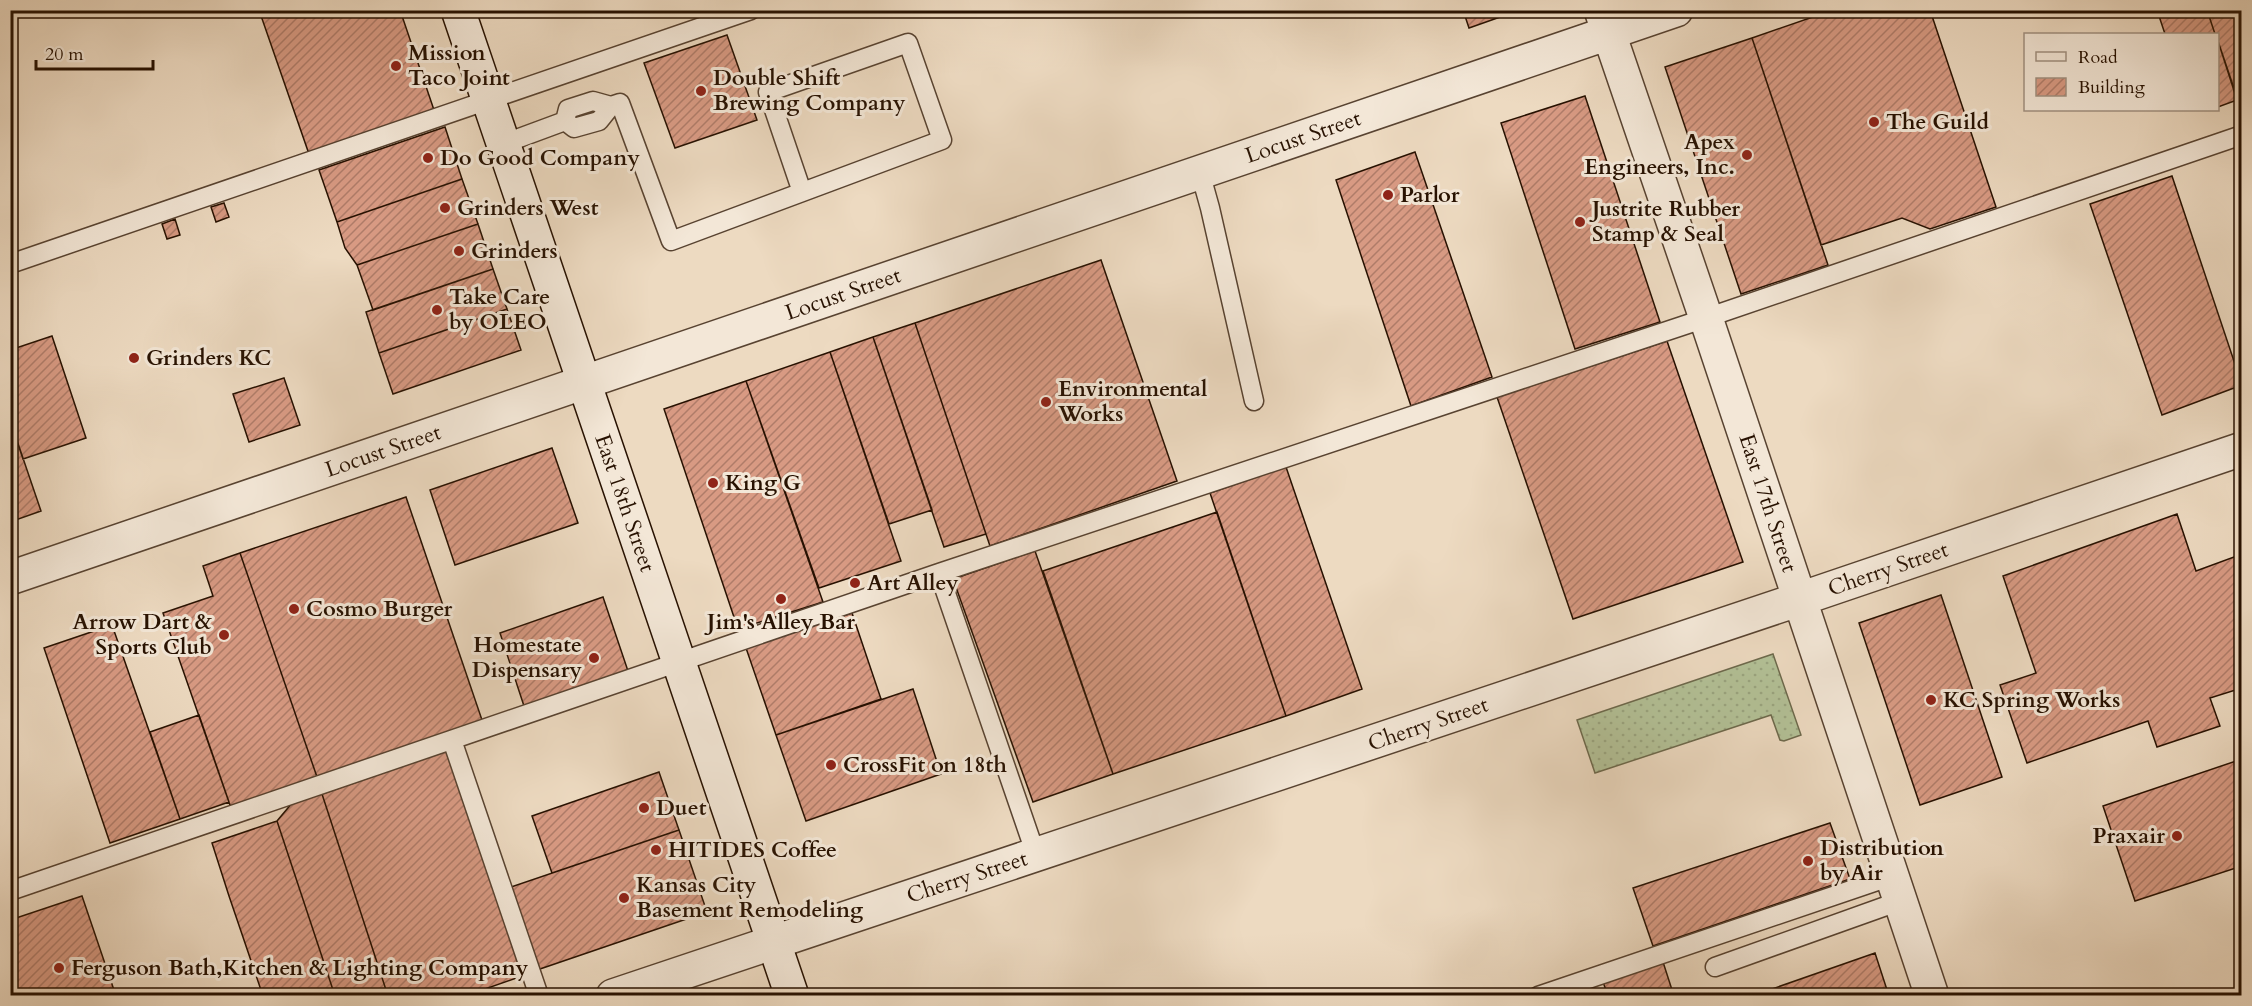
<svg xmlns="http://www.w3.org/2000/svg" width="2252" height="1006" viewBox="0 0 2252 1006" font-family="Cardo,serif">
<defs>
<pattern id="grass-dots" width="8" height="8" patternUnits="userSpaceOnUse" patternTransform="scale(1.5)"><rect width="8" height="8" fill="#b3c197"/><path d="M2 2h.1M6 6h.1" fill="none" stroke="#9aa580" stroke-width="1.8" stroke-linecap="round"/></pattern>
<pattern id="building-hatch" width="6" height="6" patternUnits="userSpaceOnUse" patternTransform="scale(1.5)"><rect width="6" height="6" fill="#d89a83"/><path d="M-1 1l2-2M0 6l6-6M5 7l2-2" fill="none" stroke="#af7c69"/></pattern>
</defs>
<rect width="100%" height="100%" fill="#eddac1"/>
<filter id="stains"><feTurbulence type="fractalNoise" baseFrequency=".00333" numOctaves="4"/><feColorMatrix values="0 0 0 0 .2 0 0 0 0 .09 0 0 0 0 .02 0 0 0 .5 -.17"/></filter>
<radialGradient id="worn" r=".72"><stop offset=".6" stop-color="#630" stop-opacity="0"/><stop offset="1" stop-color="#630" stop-opacity=".3"/></radialGradient>
<path fill="url(#grass-dots)" stroke="#6d694c" stroke-width="1.5" d="M1773,654L1801,735L1784,741L1780,740L1771,715L1595,773L1577,720Z"/>
<path fill="url(#building-hatch)" stroke="#271101" stroke-width="1.5" d="M259,10H400L434,110L309,154Z
M1463,10H1520L1469,28Z
M1833,10H1930L1996,207L1930,229L1902,218L1821,245L1752,38Z
M2157,10H2207L2215,34H2165Z
M2207,10H2242V112L2218,41V34H2215Z
M727,35L757,120L675,148L644,63Z
M1752,38L1828,265L1741,294L1665,67Z
M2218,41L2237,100L2218,107Z
M1585,96L1660,322L1575,349L1501,123Z
M445,127L462,179L337,222L319,170Z
M1415,152L1492,377L1411,406L1336,180Z
M2172,176L2242,385L2162,415L2090,204Z
M462,179L478,224L357,265L345,248L337,222Z
M224,203L229,217L216,222L211,207Z
M175,219L180,235L167,239L162,224Z
M478,224L493,269L373,310L357,265Z
M1101,260L1177,481L990,546L915,323Z
M493,269L507,309L379,353L366,312Z
M507,309L521,350L393,394L379,353Z
M915,323L986,534L944,547L873,337Z
M52,336L86,438L23,459L10,420V350Z
M873,337L932,510L889,524L830,352Z
M1667,341L1743,562L1573,619L1497,397Z
M830,352L901,561L819,588L746,381Z
M284,378L300,425L249,442L233,394Z
M746,381L823,602L738,629L664,409Z
M10,420L41,511L10,522Z
M552,448L578,523L455,565L430,490Z
M1286,467L1362,689L1286,716L1210,493Z
M406,497L482,720L317,777L240,553Z
M1217,512L1286,716L1113,774L1043,571Z
M2177,514L2196,571L2242,554V688L2210,698L2220,726L2157,747L2148,721L2027,763L2000,685L2036,673L2003,576Z
M1035,551L1113,774L1033,802L953,579Z
M240,553L317,777L231,808L163,613L213,596L203,566Z
M1941,595L2002,777L1920,805L1859,623Z
M603,597L628,671L524,706L500,633Z
M852,613L881,699L776,735L746,648Z
M112,625L180,819L110,843L44,648Z
M913,689L941,774L806,821L776,735Z
M199,715L229,802L180,819L150,732Z
M449,750L525,975L465,996H388L322,794Z
M2242,759V866L2135,901L2103,806Z
M659,772L679,830L552,873L532,816Z
M322,794L388,996H335L277,821L293,802Z
M277,821L335,996H263L229,896L212,843Z
M1830,823L1850,879L1653,946L1633,888Z
M679,830L707,912L537,970L508,888Z
M82,896L116,996H10V920Z
M1875,953L1889,996H1752Z
M1663,962L1674,996H1608L1603,982Z"/>
<g fill="none" stroke-linecap="round" stroke-linejoin="round">
<defs>
<path id="lane" d="M593,101L611,106L599,121L574,128L565,121L568,109Z
M611,106L620,103L671,241L942,140L908,43L768,92L802,192
M503,144L565,121
M1200,172L1210,208L1254,401
M10,264L751,10
M939,573L1036,855
M452,740L539,996
M10,891L939,573L1706,318L2242,135
M1715,967L1900,901
M1538,996L1892,876"/>
<path id="street" d="M1601,10L1706,318L1932,996
M10,578L1676,10
M613,996L1800,599L2242,449"/>
<path id="secondary" d="M458,10L792,996"/>
</defs>
<use href="#lane" stroke="#584331" stroke-width="21"/>
<use href="#street" stroke="#584331" stroke-width="36"/>
<use href="#secondary" stroke="#271101" stroke-width="36"/>
<use href="#lane" stroke="#f3e7d7" stroke-width="18"/>
<use href="#street" stroke="#f3e7d7" stroke-width="33"/>
<use href="#secondary" stroke="#f3e7d7" stroke-width="33"/>
</g>
<g fill="#8f2418" stroke="#f3e7d7" stroke-width="2">
<circle cx="396" cy="66" r="6"/>
<circle cx="701" cy="91" r="6"/>
<circle cx="1874" cy="122" r="6"/>
<circle cx="1747" cy="155" r="6"/>
<circle cx="428" cy="158" r="6"/>
<circle cx="1388" cy="195" r="6"/>
<circle cx="445" cy="208" r="6"/>
<circle cx="1580" cy="222" r="6"/>
<circle cx="459" cy="251" r="6"/>
<circle cx="437" cy="310" r="6"/>
<circle cx="134" cy="358" r="6"/>
<circle cx="1046" cy="402" r="6"/>
<circle cx="713" cy="483" r="6"/>
<circle cx="855" cy="583" r="6"/>
<circle cx="781" cy="599" r="6"/>
<circle cx="294" cy="609" r="6"/>
<circle cx="224" cy="635" r="6"/>
<circle cx="594" cy="658" r="6"/>
<circle cx="1931" cy="700" r="6"/>
<circle cx="831" cy="765" r="6"/>
<circle cx="644" cy="808" r="6"/>
<circle cx="2177" cy="836" r="6"/>
<circle cx="656" cy="850" r="6"/>
<circle cx="1808" cy="861" r="6"/>
<circle cx="624" cy="898" r="6"/>
<circle cx="59" cy="968" r="6"/>
</g>
<g text-anchor="middle" dominant-baseline="central" stroke-width="6" stroke-linejoin="round" paint-order="stroke">
<g font-size="22" font-weight="bold" fill="#271101" stroke="#f3e7d7" text-anchor="start">
<text x="408" y="53">Mission<tspan x="408" dy="25">Taco Joint</tspan></text>
<text x="713" y="78">Double Shift<tspan x="713" dy="25">Brewing Company</tspan></text>
<text x="1886" y="122">The Guild</text>
<text x="1735" y="142" text-anchor="end">Apex<tspan x="1735" dy="25">Engineers, Inc.</tspan></text>
<text x="440" y="158">Do Good Company</text>
<text x="1400" y="195">Parlor</text>
<text x="457" y="208">Grinders West</text>
<text x="1592" y="209">Justrite Rubber<tspan x="1592" dy="25">Stamp &amp; Seal</tspan></text>
<text x="471" y="251">Grinders</text>
<text x="449" y="297">Take Care<tspan x="449" dy="25">by OLEO</tspan></text>
<text x="146" y="358">Grinders KC</text>
<text x="1058" y="389">Environmental<tspan x="1058" dy="25">Works</tspan></text>
<text x="725" y="483">King G</text>
<text x="867" y="583">Art Alley</text>
<text x="306" y="609">Cosmo Burger</text>
<text x="212" y="622" text-anchor="end">Arrow Dart &amp;<tspan x="212" dy="25">Sports Club</tspan></text>
<text x="781" y="622" text-anchor="middle">Jim's Alley Bar</text>
<text x="582" y="645" text-anchor="end">Homestate<tspan x="582" dy="25">Dispensary</tspan></text>
<text x="1943" y="700">KC Spring Works</text>
<text x="843" y="765">CrossFit on 18th</text>
<text x="656" y="808">Duet</text>
<text x="2165" y="836" text-anchor="end">Praxair</text>
<text x="1820" y="848">Distribution<tspan x="1820" dy="25">by Air</tspan></text>
<text x="668" y="850">HITIDES Coffee</text>
<text x="636" y="885">Kansas City<tspan x="636" dy="25">Basement Remodeling</tspan></text>
<text x="71" y="968">Ferguson Bath,Kitchen &amp; Lighting Company</text>
</g>
<g font-size="22" fill="#271101" stroke="#f3e7d7">
<text transform="translate(1303 137) rotate(-19)">Locust Street</text>
<text transform="translate(843 294) rotate(-19)">Locust Street</text>
<text transform="translate(383 451) rotate(-19)">Locust Street</text>
<text transform="translate(625 503) rotate(71)">East 18th Street</text>
<text transform="translate(1768 503) rotate(72)">East 17th Street</text>
<text transform="translate(1888 569) rotate(-19)">Cherry Street</text>
<text transform="translate(1428 724) rotate(-19)">Cherry Street</text>
<text transform="translate(967 877) rotate(-18)">Cherry Street</text>
</g>
</g>
<rect width="2252" height="1006" fill="none" stroke="#eddac1" stroke-width="36"/>
<rect x="12" y="12" width="2228" height="982" fill="none" stroke="#271101" stroke-width="3"/>
<rect x="18" y="18" width="2216" height="970" fill="none" stroke="#271101" stroke-width="1.5"/>
<rect x="2024" y="33" width="195" height="78" fill="#f3e7d7" stroke="#a19181" stroke-width="1.5"/>
<rect x="2036" y="52" width="30" height="9" fill="#f3e7d7" stroke="#a19181" stroke-width="1.5"/>
<text x="2078" y="63" font-size="18" fill="#271101">Road</text>
<rect x="2036" y="78" width="30" height="18" fill="url(#building-hatch)" stroke="#a19181" stroke-width="1.5"/>
<text x="2078" y="93" font-size="18" fill="#271101">Building</text>
<path d="M36 60v9h117v-9" fill="none" stroke="#271101" stroke-width="3"/>
<text x="45" y="60" font-size="18" fill="#271101" stroke="#f3e7d7" stroke-width="4.5" paint-order="stroke">20 m</text>
<rect width="100%" height="100%" filter="url(#stains)"/>
<rect width="100%" height="100%" fill="url(#worn)"/>
</svg>
